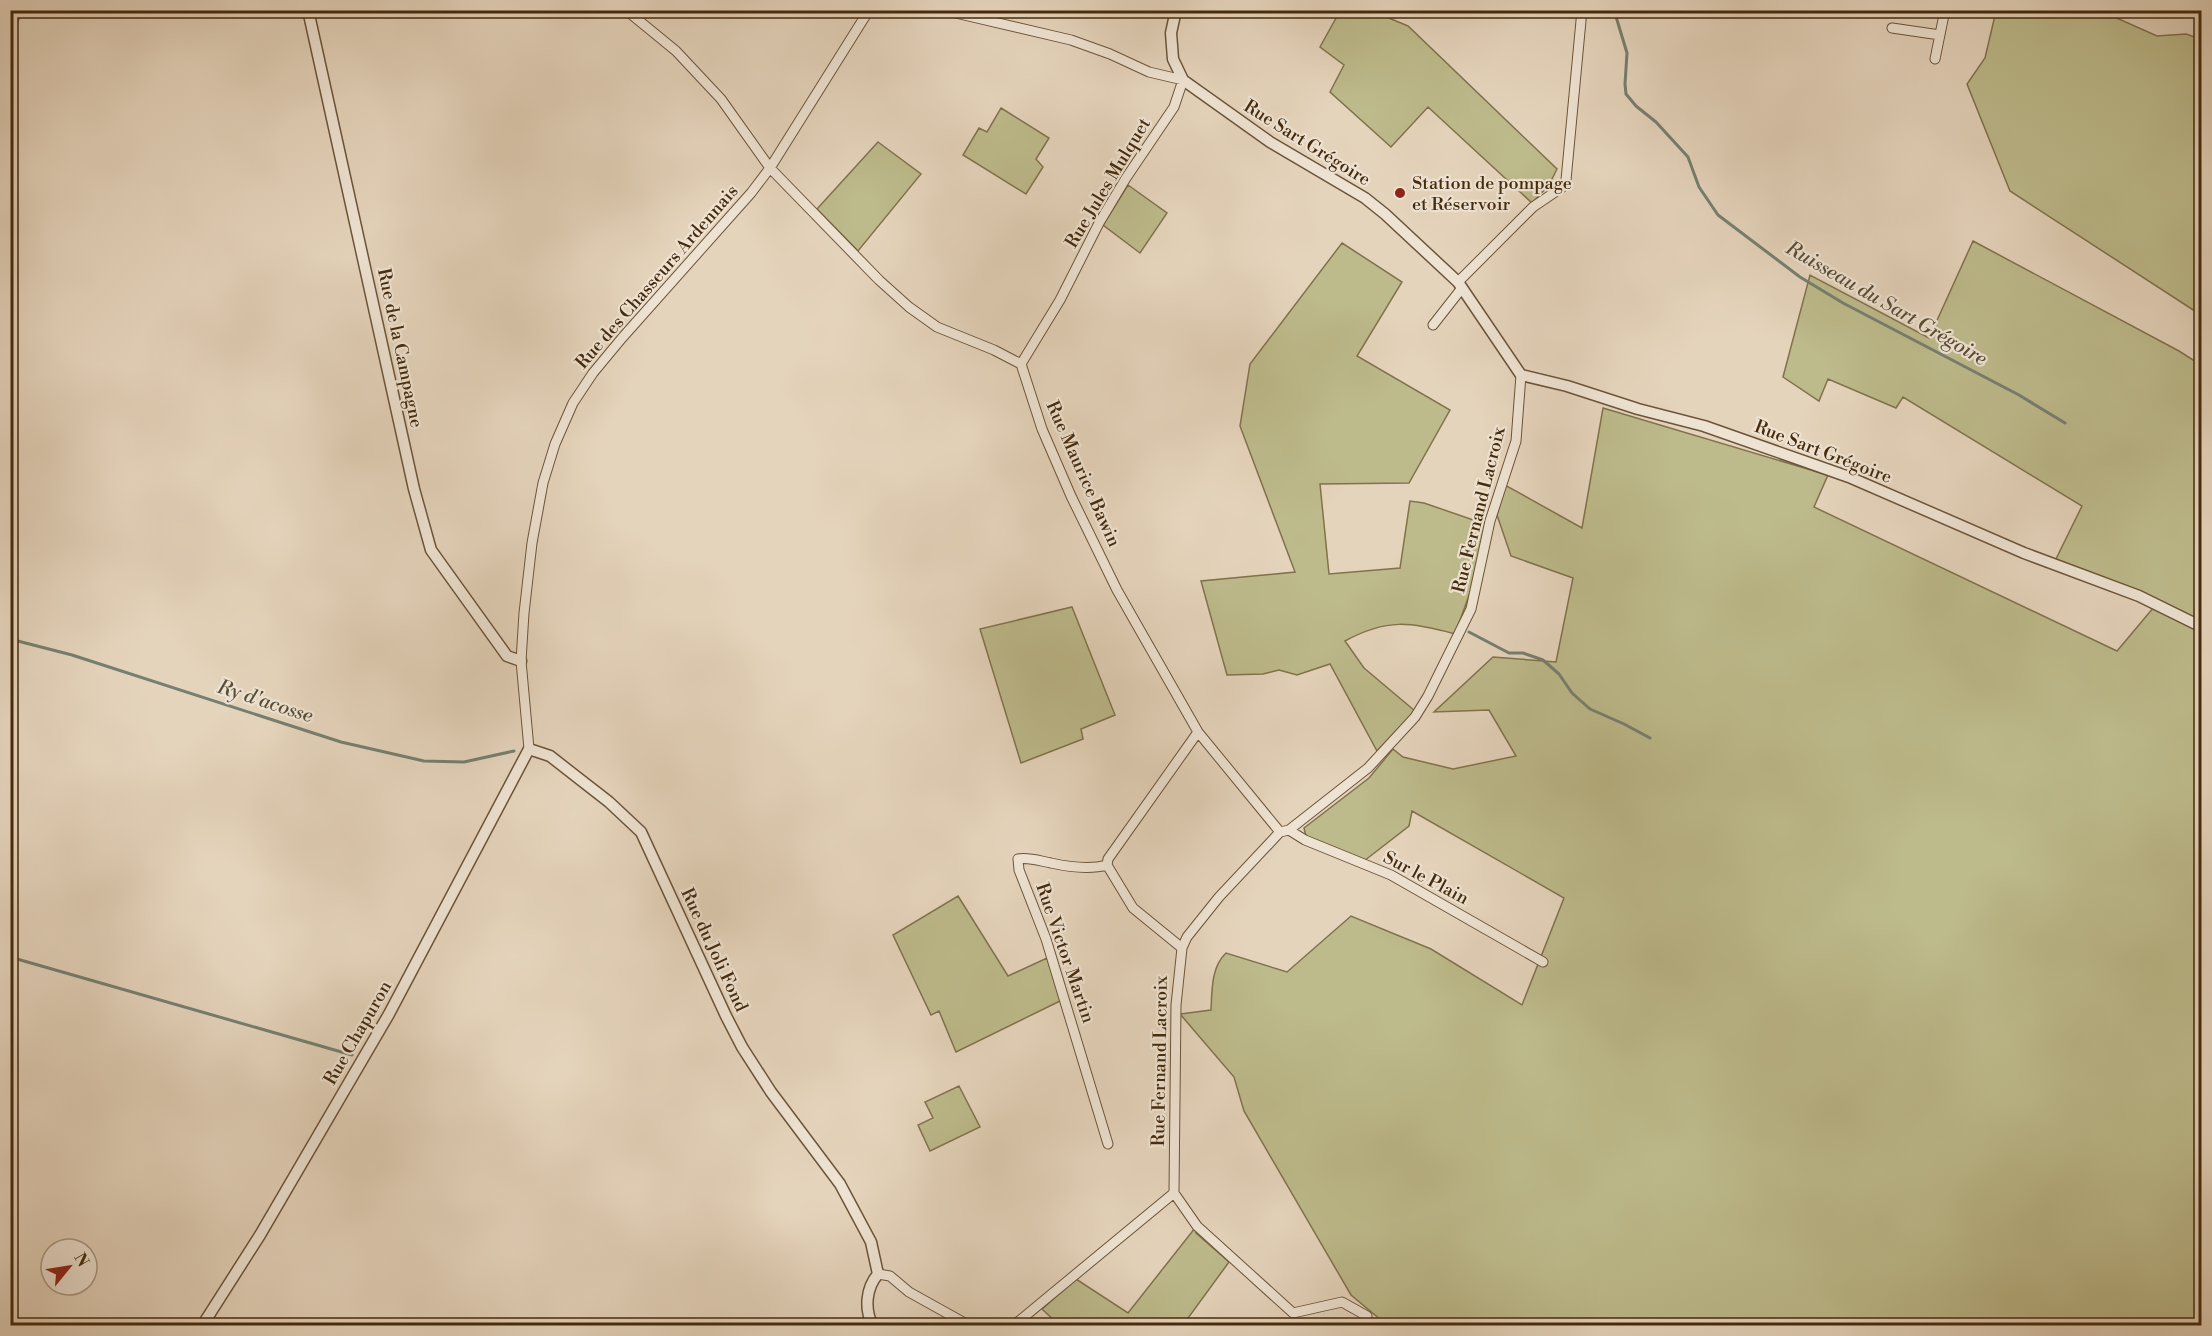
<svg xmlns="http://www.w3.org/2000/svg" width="2212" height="1336" viewBox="0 0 2212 1336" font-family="'Libre Bodoni',serif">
<rect width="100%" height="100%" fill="#e5d4bc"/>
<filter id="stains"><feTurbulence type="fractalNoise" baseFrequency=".00333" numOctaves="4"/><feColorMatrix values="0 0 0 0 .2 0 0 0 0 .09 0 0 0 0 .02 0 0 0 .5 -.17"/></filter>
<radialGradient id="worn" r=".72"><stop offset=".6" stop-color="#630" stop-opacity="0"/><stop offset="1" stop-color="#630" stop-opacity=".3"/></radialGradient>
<path fill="#bdba8b" stroke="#81724c" stroke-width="1.5" d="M1340,11H1372L1408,26L1557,169L1549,185L1532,203L1428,107L1391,147L1330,92L1344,65L1320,47Z
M1996,11H2101L2157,36L2186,34L2201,39V315L2010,191L1967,84L1985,58Z
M1001,108L1049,138L1036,159L1043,167L1026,194L963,155L979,128L987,132Z
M878,142L921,174L858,251L817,209Z
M1128,185L1167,213L1140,253L1103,225Z
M1973,241L2179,351L2201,365V1325H1387L1351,1295L1244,1111L1234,1077L1180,1014L1211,1010C1212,991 1211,967 1226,953L1287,972L1351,916L1431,949L1522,1005L1564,898L1412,811L1409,826L1364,861L1306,837L1304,828L1369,778L1393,749L1403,757L1453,769L1516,756L1489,710L1434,712L1493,657L1556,662L1573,578L1511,556L1497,515L1505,485L1582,528L1603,408L1828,475L1814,507L2117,651L2154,607L2055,561L2082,506L1903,397L1896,408L1828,379L1819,401L1783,377L1810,275L1929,338Z
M1342,243L1402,282L1357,356L1450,410L1409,483L1320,484L1329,574L1400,568L1410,501L1424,503L1485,524L1471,590L1455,634C1411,622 1387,618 1345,641L1364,668L1415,711L1377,751L1330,664L1297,675L1279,670L1263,674L1227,675L1201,581L1295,572L1240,426L1250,364Z
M1072,607L1115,715L1081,729L1083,739L1021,763L980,629Z
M958,896L1008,976L1047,958L1062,1000L956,1052L939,1011L931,1015L893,935Z
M959,1086L980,1127L930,1151L918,1125L933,1118L925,1102Z
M1195,1228L1196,1233L1229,1262L1183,1325H1059L1042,1309L1076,1279L1128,1313Z"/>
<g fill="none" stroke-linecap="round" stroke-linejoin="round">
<path stroke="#767f71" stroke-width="3" d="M1614,10L1627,53L1625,84L1626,94L1636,106L1656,122L1688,157L1699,187L1718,215L1800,277L1843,303L2019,395L2065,423
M1469,632L1509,653H1523L1543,660L1559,674L1572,693L1590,709L1624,724L1650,738
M10,639L72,655L341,742L424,761L464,762L514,751
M10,957L352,1055"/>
<defs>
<path id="minor" d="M626,10L676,51L721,99L770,168L879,280L909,307L937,327L994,350L1021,364L1042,429L1071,496L1117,590L1198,732L1280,832
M943,10L1071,40L1110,54L1149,72L1183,80L1174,107L1126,178L1099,223L1060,300L1021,364
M10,26L16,14
M1892,28L1940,35
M1935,59L1945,10
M1458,282L1533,207L1564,186L1566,180L1582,10
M1433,325L1462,288
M529,749L521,661L524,613L532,543L543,483L555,444L573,403L593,373L622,338L751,193L770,168L869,10
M1289,830L1305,840L1391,875L1543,962
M1107,865C1089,870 1069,867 1051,863C1040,861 1029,857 1018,859L1019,870L1046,939L1108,1144
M1182,948L1133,908L1107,865L1108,859L1198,732
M1174,1193L1197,1226L1293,1313L1342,1302L1367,1316
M878,1274L890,1276L909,1292L970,1326
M1013,1326L1174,1193L1176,1005L1182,948L1187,937L1219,897L1280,832L1289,830L1368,768L1415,717L1428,696L1471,609L1490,521L1516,441L1521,375"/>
<path id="tertiary" d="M308,10L414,489L431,550L507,656L521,661
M1176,10L1171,33L1173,59L1183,80L1270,142L1365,198L1385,214L1458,282L1521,375L1567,386L1638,409L1704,426L1849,477L2024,553L2139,596L2202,627
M10,14L26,10
M202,1326L260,1235L389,1014L529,749L550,756L609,802L641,832L726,1016L742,1047L771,1092L840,1184L871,1242L878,1274C866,1288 864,1309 873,1326"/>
</defs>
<use href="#minor" stroke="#6d5438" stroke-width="11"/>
<use href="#tertiary" stroke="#6d5438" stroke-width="13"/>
<use href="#minor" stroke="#eee3d3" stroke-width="9"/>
<use href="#tertiary" stroke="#eee3d3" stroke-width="10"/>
</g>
<circle fill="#8f2418" stroke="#eee3d3" stroke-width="2" cx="1400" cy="193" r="6"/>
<g text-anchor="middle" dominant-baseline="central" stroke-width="4.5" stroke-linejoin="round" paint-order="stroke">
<g font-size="18" fill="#452a0c" stroke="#eee3d3">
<text transform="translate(1307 143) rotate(32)">Rue Sart Grégoire</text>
<text transform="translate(1108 183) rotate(-59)">Rue Jules Mulquet</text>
<text transform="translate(657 277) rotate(-49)">Rue des Chasseurs Ardennais</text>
<text transform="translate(400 348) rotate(78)">Rue de la Campagne</text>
<text transform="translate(1823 452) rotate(21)">Rue Sart Grégoire</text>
<text transform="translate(1083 474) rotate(66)">Rue Maurice Bawin</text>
<text transform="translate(1479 510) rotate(-76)">Rue Fernand Lacroix</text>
<text transform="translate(1426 878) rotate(28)">Sur le Plain</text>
<text transform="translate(714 950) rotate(65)">Rue du Joli Fond</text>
<text transform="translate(1065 953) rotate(71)">Rue Victor Martin</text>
<text transform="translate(358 1033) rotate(-60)">Rue Chapuron</text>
<text transform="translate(1160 1061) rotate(-89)">Rue Fernand Lacroix</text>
</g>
<g font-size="18" fill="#452a0c" stroke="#eee3d3" text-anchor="start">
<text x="1412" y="183">Station de pompage<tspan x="1412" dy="21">et Réservoir</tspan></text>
</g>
<g font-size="20" font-style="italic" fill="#594d36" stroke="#eee3d3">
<text transform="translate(1886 304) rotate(30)">Ruisseau du Sart Grégoire</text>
<text transform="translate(265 702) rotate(18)">Ry d'acosse</text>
</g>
</g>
<rect width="2212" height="1336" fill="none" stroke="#e5d4bc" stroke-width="36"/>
<rect x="12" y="12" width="2188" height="1312" fill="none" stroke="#452a0c" stroke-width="3"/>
<rect x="18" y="18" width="2176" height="1300" fill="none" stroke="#452a0c" stroke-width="1.5"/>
<g transform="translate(69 1267) rotate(60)"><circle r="28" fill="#eee3d3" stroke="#aa9983" stroke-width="1.5"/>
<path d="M0-4.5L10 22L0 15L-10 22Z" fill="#8f2418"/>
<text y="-9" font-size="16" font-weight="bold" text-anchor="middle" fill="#452a0c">N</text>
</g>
<rect width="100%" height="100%" filter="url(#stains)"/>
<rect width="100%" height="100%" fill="url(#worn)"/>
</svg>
